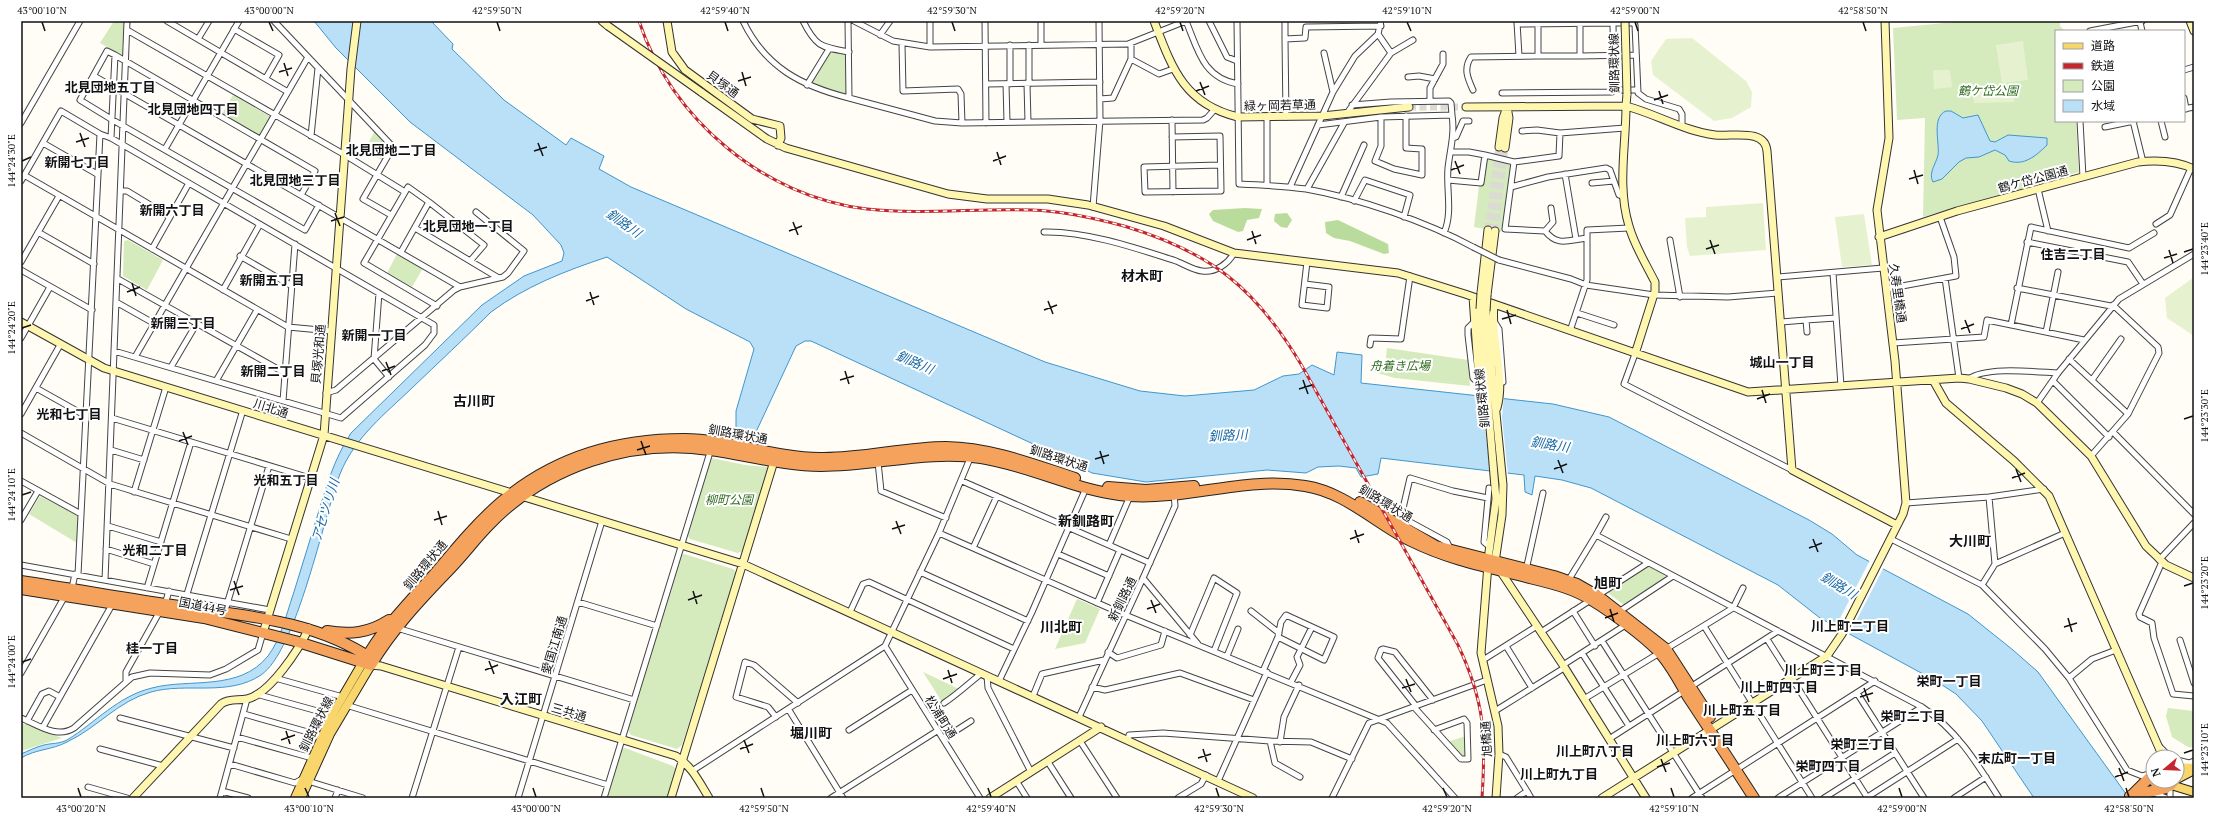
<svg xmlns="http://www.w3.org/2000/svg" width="2215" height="819" viewBox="0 0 2215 819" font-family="'PT Serif','Noto Sans JP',serif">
<rect width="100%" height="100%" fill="#fffdf5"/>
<path fill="#d5ebbd" d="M114,21H124L122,55L100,43Z
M1965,21H2060V26L2065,31H2056V121H2076L2079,172L1923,217L1925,118L1897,120L1893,28Z
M829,51L847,54V92L843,95L813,84L812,82Z
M233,95L271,117L259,136L222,114Z
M375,131L390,147L382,160L364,150Z
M1486,159L1511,165L1501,232L1474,227L1479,186L1482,184Z
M128,240L163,260L147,290L123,276L124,241Z
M397,254L423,268L412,287L387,273Z
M1387,348L1468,360L1470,386L1395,378L1370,371V365L1385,366Z
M711,458L745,465L767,467L769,469L743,551L738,553L690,539L688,536Z
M40,496L78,516L77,543L29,514Z
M684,554L733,569L736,572L682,745L677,749L631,735L628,730L681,555Z
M1648,566L1665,574V578L1624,605L1608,593Z
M1077,599L1100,609L1085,643L1055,649Z
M923,672L959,689V691L942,702Z
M2168,708L2194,711V748L2188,747L2172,737L2166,716Z
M21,723L62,738L21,751Z
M1466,736V758H1461L1447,742Z
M625,748L673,766L676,769L667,798H607L622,749Z"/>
<path fill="#b9dc9c" d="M1245,208L1262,209L1259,218L1247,220L1243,231L1238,232L1213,221L1209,214L1213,210Z
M1287,213L1292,220L1287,228L1281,227L1274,221L1275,214Z
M1338,220L1388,244L1389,253L1384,254L1350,241L1334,238L1326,233L1325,222Z"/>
<path fill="#e6f2cf" d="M1692,38L1746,81L1752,92L1751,107L1732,118L1714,121L1653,75L1651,61L1666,39Z
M2023,41L2028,80L2002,83L1996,45Z
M1933,70H1950L1952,87L1934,89Z
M1973,89H2014V102L1974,103Z
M1763,203L1766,250L1690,256L1687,247L1685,218L1706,217V207Z
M1864,214L1872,265L1842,267L1835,217Z
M2194,277V336L2167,318L2165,298Z"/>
<path fill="#b9e0f7" stroke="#3f96cf" d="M314,21H431L453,44L452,49L504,100L566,145L571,138L604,156L599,169L631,187L1045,362L1140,391L1185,396L1254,390L1283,376L1299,374L1312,365L1334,375L1337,352L1362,355L1361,383L1553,404L1609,417L1809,520L1832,534L1857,555L1968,614L2013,650L2038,672L2129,798H2034L1982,721L1956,694L1936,681L1820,618L1778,585L1591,488L1562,480L1535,476L1532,495L1525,492L1524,475L1381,458L1378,474L1361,477L1356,468L1339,466L1318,467L1306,473L1267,470L1146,482L1092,473L1044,449L811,341H805L796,346L756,432L751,435L736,431V411L754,349L750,342L686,309L607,257C565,271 526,286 491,312C465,338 438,363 412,388C386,413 354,438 340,474C323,519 297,650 261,675C228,697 187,682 151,692C118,701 97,728 67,742C52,750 36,749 21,758V754C28,751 36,747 44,745C52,743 59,744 67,740C95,723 118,696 152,688C189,678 239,692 268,656C281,639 286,615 293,595C301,569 309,543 317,517C326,487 334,459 351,433L482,305L524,276L562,261L564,253L561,245L533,215L410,122L336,48Z
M1946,111H1951L1963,118L1978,115L1990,141L1995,142L2008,135L2047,138V145C2036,156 2024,166 2009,161L2005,155L1995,150L1979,157L1966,158L1959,162L1942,179L1933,182C1928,173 1936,164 1938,155C1940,144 1931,117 1946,111Z"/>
<path fill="#fffdf5" d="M1476,393L1504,396L1502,417L1508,475L1490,473L1484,418Z
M1870,560L1884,567L1849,635L1835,628Z"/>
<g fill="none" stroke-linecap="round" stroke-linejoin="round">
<path stroke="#dbdad3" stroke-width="7" stroke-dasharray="7 3.5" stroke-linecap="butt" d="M1409,107H1466
M1488,230L1499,147
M1495,231L1505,148"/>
<defs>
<path id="street" d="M167,21L288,92
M274,21L393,147L363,199L391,215
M743,21C765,67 801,86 849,98
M803,21C816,47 821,47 849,52
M848,21L849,98L935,121L962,123L1203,120L1207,118L1215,109
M854,21L893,41L930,47L1128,44L1186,21
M985,21L986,123
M1186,21C1198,50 1203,78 1238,84
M1209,21L1227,57L1237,61
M1237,21L1239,184C1262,185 1284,186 1306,189C1358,198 1427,222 1473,247
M1285,21V39
M1517,22L1519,56
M2140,22L2142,31
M1613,23H1633L1635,25L1638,93L1646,99L1679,109L1682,114V125
M234,29L279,55L266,78
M127,30L345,155L405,192
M2090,31L2142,21
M1378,34L1391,53
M880,35L890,21
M198,39L209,21
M902,44L903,91L958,89L961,94L962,123
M1029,45V84
M1041,45V21
M930,47V21
M1324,53L1333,92
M115,55L315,171L301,195
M1538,56H1580V23
M1580,56L1636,55
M1131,59L1159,74L1173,69
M2184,70L2194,67
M94,76L460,287
M1408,77L1419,76L1435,79
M986,84L1100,82
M1006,84L1007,122
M1010,84V45
M1027,84L1028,122
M807,85L829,49
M1473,90C1468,79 1463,69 1471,57L1538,56V22
M1614,90H1638
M1502,93L1612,92L1614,90L1613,23L1517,24
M2184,98L2186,109
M1100,99L1113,98L1131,59V43
M1430,100V88L1443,64V54
M2184,109L2194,107
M1347,113L1391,53L1413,40
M1267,117V185
M1286,117L1285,39L1305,38L1306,27L1381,26
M1381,117V146L1375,161L1394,169L1422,175V149L1406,148V116
M1172,120L1173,192
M2080,121L2083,177
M2133,121L2143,162
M2161,121L2165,137
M21,123L80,21
M1318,125L1381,117L1452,115L1451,103L1449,101L1391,102L1352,105
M2105,127L2134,121
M1522,131L1537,130L1560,133L1625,128
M311,136L318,68
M1172,137L1220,136L1221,191L1145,192L1144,167L1220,165
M111,138L115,55L107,51L80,100L111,119L305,230L319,205
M1453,138L1456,137L1463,121H1469
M43,143L97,174
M165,149L239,21
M1451,152H1469L1485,155
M1514,162L1559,156L1560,133
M1565,174L1576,239
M24,175L288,327L331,331
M1448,180L1481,183L1485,155L1514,162L1505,229L1545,231L1553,222L1551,208
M21,181L61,111L100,134L111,138L434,325V333L425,345L341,418L114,351
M1592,183L1614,181
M1290,187L1333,92L1355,56L1378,34L1381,21
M1511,187L1548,177L1606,168L1610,170L1619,195L1624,196
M1307,189L1344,123
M2038,189L2048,231
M122,191H127L170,217
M1341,197L1364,145
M1354,201L1365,180L1410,195L1404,217
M1093,207L1100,120L1099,21
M2156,224L2170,215L2191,168
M415,228L497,277
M1545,231C1558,247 1568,240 1587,238
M38,232L94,264
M1044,232C1086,231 1136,248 1176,261C1184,264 1193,270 1202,271C1215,273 1228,264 1234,253
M1444,233C1453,212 1446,190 1448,168C1450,150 1455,134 1452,115
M1670,240L1680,297
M2027,242L2128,262L2143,284
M152,249L189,183
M401,252L429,202
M240,256L292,286
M1499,260L1571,279L1586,285L1654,295L1728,297L1778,293
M21,262L59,196
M21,270L92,310
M1833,273L1841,386
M1777,277L1883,268
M1945,278L1959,378
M118,279L285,373
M1305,284L1329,287L1327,308L1302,305L1307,262
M2017,288L2111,306
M1886,289L1956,276L1954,257L1940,217
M223,290L260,224
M379,293L374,359L389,377
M116,302L155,324
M437,306L364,263L408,187L429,202L484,245L471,260
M1577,313L1614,325
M1494,321L1499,329L1503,382
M1781,322L1806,320
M1473,323L1468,328V335L1473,378L1475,380
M2011,325L2031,227L2129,248L2154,233
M1570,331L1587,280V230L1629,228
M1807,332L1806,320L1836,318
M2046,332L2058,272
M21,338L50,287
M1893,343L1984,337L1987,320L2084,340
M1370,345L1371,338L1401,339L1410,276
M1635,354L1624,384L1792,470
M135,357L308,57
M2069,359L2128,414
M171,367L197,323
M1969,379C1985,366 2037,372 2058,373
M2092,380L2121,339
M216,381L257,310
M2053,381L2109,437
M36,388L86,416
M326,393L336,390L454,290L460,287L503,277L508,273L524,251L476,212
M283,401L295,244
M2037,403L2058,373L2119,299L2194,254
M21,414L60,345
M112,418L310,478
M2113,432L2194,514
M21,433L110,484L291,539
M111,450L144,460
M2091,456L2128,414L2159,353L2158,347L2113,305
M878,462L881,491L946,518
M21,481L81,514
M962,481L1150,563
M1489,488L1484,542L1490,547
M134,492L166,387
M1989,497L1995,564
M1906,503L1989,497L2044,489
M21,520L38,491
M108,526L161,542
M939,533L1118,612L1387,723L1455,798
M1596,535L1606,517
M1891,539L1982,585L2045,649L2069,678L2127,770L2142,776L2151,773
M1109,545L1130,496
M973,548L997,496
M1450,548L1447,542L1401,517L1410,478L1453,491L1488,498
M106,549L154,564
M1058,554L1109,576
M2159,560L2194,523
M2162,562L2139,614L2140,617L2152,623L2154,638L2173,694L2194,696
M21,565L270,610
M1526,570L1543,493
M920,572L1028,621
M78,575L100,134
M1143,578L1198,644
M105,580L127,21
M1568,581L1596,535L1922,707C1957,730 1977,763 1999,798
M1982,585L1995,564L2065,533
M72,588L75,574
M147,588L191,442
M187,594L243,410
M578,602L657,626
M1097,603L1120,550
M165,604L169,591
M1251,611L1279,633
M1573,611L1595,646
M850,612L863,584L869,582L1014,649
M1617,613L1673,576
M224,614L269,466
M1704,626L1812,798
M397,628L634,700
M1541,632L1648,563
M1190,635L1214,578L1237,593L1214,651
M1767,639L1867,797
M2180,640L2194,683
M1602,641L1702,798
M885,646L980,798
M1506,646L1532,688
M1108,652L1117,658L1161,645L1165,631
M1582,653L1629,726
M1227,656L1238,629
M1483,660L1537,626
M1563,665L1627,624
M1263,671L1278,637L1281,622L1286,615L1334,637L1324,660L1278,637
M21,673L65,596
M987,676L988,688L1031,772
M275,678L343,697
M2069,678L2092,659L2116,650
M126,681V672L160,611
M999,681L1032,612L1086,488
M1291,682L1300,665L1297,657L1312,627
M1092,687L1105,690L1180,673L1254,700
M1857,693L1924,798
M256,694L332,715
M1033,696L1042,674L1104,660
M1584,699L1733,608L1743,588
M944,703C958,694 969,683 982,673
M346,705L608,785
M1416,706L1378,658L1381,650L1383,649L1395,652L1433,700
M1414,707L1461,759H1468L1467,723L1464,719L1434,730
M789,710L843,798
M1495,711L1564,668
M244,714L322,736
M776,717L768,707L736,697L745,662L754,665L798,703
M1079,717L1143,578L1175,506L1174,493
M21,718C38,725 57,739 74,728L132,677L150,673L210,675L226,669L258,650L263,633
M120,718L234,748
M27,721L42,694L49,691L60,697
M43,727L113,603
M849,730L912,690
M237,737L312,758
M943,739L971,721
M1609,739L1778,631
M1128,740L1129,735L1163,733L1270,741L1311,742L1352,759
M1080,741L1117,798
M1270,741L1275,763L1300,777
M1280,742L1284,717L1299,685
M2160,747L2170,757
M100,749L163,766
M1499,754L1506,757L1527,791L1517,798
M2177,760L2189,763L2194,761
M1048,762L1071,798
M230,764L295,783L302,779L308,781L363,798
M692,771L885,646L939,533L971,456
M1218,781L1267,672
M1017,782L1027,798
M2170,786V798
M88,787L127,798
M222,791L248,798
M1527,791L1531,798
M2154,793L2166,798
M220,798L247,699
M335,798L338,790
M412,798L459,647
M518,798L602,521
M604,798L711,449
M831,798L937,731
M1178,798L1201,784L1206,775
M1332,798L1369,723L1487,680
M1692,798L1875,681
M1778,798L1922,707
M1824,798L1895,753
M1866,798L1958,739
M1954,798L1986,777"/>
<path id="secondary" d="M602,21L608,26
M667,21L672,52L685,70L752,119L780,126L781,138L778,145
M1154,21C1172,68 1184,104 1238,117L1322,116L1409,107
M2190,21L2194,31
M701,92L767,139L786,148L948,194L987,199H1048L1088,205L1164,226L1234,253L1398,273L1465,294L1748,392L1959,378L1969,379L2006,388L2022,394L2037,403L2091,456L2146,546L2166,565L2194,578
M1466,107L1626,106L1627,94
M1499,147L1503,118L1507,107
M1505,148L1509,118L1507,107
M1879,237L1957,211L2138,162C2156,160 2177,161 2194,169
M1481,293L1488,230
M1487,295L1495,231
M1473,297L1478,368L1485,404
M1494,305C1490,339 1506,375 1497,408
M1480,309L1496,499L1489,552L1481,653L1498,726L1499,754L1496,798
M1486,311L1503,485L1502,515L1495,562
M21,322L104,368L743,564L1253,798
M1635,354L1655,291V282C1646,264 1634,245 1629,226C1617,187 1626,146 1626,106C1656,114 1684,131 1715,135C1732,137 1765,128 1767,151L1792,470L1897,525
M1933,380L1946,403L2014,461L2049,496L2163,757
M1499,569L1563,665L1646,798
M263,633L324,435L351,69L357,21
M371,665L381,666L676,756C691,765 700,783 709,798
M133,798L221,704C230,698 237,701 247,699C270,694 299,649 309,628
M671,798L775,458
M990,798L1101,727
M1602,798L1827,656L1842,634L1903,514L1906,503L1895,361L1877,210L1889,138L1885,21"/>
<path id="primary" d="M2177,767L2194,768
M2177,779L2194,770
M2171,785L2194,792
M295,798L332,715L363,662
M301,798L330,734L371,665"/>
<path id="highway" d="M1108,487L1146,490L1194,486
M1360,502L1436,546L1554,576L1577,584L1598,596L1666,649L1710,717
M21,581C69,588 117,597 165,604C235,615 312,618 372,659
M21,589L204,618L295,641L371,665C391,631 420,600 447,572C462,557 475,539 490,524C518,495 553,474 591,461C630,448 670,444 710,450C747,455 784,466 821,466C875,466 927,450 981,458C1032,466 1078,492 1129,496C1188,500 1246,476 1305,486C1345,492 1375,523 1411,541C1445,558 1481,566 1518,575C1544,582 1570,586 1593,601C1611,612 1642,635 1657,650C1670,663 1679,681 1688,697C1710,730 1732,764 1754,798
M327,631C350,635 369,633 389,620
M363,662C371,651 377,639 386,629C402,609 420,590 437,571C457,547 477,523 500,503C552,458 616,439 684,439C730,439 774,458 820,458C862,459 904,447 946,447C992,448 1032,464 1075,478
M2154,781L2163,788L2170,786L2174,781
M2132,795L2153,774
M2130,796L2166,788"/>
</defs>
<use href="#street" stroke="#444" stroke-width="7"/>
<use href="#secondary" stroke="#333" stroke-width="9"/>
<use href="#primary" stroke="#222" stroke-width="10"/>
<use href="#highway" stroke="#222" stroke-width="12"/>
<use href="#street" stroke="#fff" stroke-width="5"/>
<use href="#secondary" stroke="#fff6b0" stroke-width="7"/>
<use href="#primary" stroke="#f9d66b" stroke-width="8"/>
<use href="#highway" stroke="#f5a25d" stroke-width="10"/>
<defs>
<path id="rail" d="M639,21C671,119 764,197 867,209C922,215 977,208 1032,210C1064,211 1094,218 1124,226C1211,252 1256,288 1302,366L1458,645C1485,702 1486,736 1482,798"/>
</defs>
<use href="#rail" stroke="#c4262e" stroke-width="3"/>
<use href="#rail" stroke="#fff" stroke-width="1.5" stroke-dasharray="4.5" stroke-linecap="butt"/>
<defs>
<path id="street-bridge" d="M1473,247L1499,260"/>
<path id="secondary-bridge" d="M1625,21L1627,94
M608,26L701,92
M1480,309L1481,293
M1486,311L1487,295"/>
</defs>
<use href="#street-bridge" stroke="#444" stroke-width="7" stroke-linecap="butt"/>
<use href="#secondary-bridge" stroke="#333" stroke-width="9" stroke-linecap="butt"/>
<use href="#street-bridge" stroke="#fff" stroke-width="5"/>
<use href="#secondary-bridge" stroke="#fff6b0" stroke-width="7"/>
</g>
<path fill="none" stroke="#111" stroke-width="1.5" d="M42,22L45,31M269,22L273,31M497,22L500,31M725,22L728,31M952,22L955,31M1180,22L1183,31M1407,22L1411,31M1635,22L1638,31M1863,22L1866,31M284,63L288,76M279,72L292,68M742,72L746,86M738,81L751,77M1200,82L1205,95M1196,91L1209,86M1659,91L1663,104M1654,100L1668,95M80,133L85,147M76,142L89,138M538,143L543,156M534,151L547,147M997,152L1001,165M22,161L31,157M993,161L1006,156M1455,161L1460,174M1451,170L1464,165M1914,170L1918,184M1909,179L1923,175M335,213L340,226M331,221L344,217M793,222L798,235M789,231L802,226M1252,231L1256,244M1247,240L1261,235M1710,240L1715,254M1706,249L1719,245M2169,250L2173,263M2184,252L2193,249M2164,258L2177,254M132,283L136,296M127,292L140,287M590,292L594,305M586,301L599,296M1048,301L1053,314M1044,310L1057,305M1507,310L1511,324M1502,319L1516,315M1965,320L1970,333M22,328L31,325M1961,329L1974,324M386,362L391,375M382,371L395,366M845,371L849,384M840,380L854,376M1303,380L1308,394M1299,389L1312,385M1762,390L1766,403M1757,399L1770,394M2184,419L2193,416M183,432L188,445M179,441L192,436M641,441L646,455M637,450L650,446M1100,451L1104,464M1095,459L1109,455M1558,460L1563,473M1554,469L1567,464M2016,469L2021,482M2012,478L2025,473M22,495L31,492M438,511L442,525M434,520L447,516M896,521L901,534M892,529L905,525M1355,530L1359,543M1350,539L1364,534M1813,539L1818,552M1809,548L1822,543M234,581L239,595M2184,586L2193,583M230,590L243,586M693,591L697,604M688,600L702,595M1151,600L1156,613M1147,609L1160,604M1610,609L1614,622M1605,618L1618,613M2068,618L2072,632M2064,627L2077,623M489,661L494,674M22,662L31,659M485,670L498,665M948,670L952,683M943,679L957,674M1406,679L1411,692M1402,688L1415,684M1864,688L1869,702M1860,697L1873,693M286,731L290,744M281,740L295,735M744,740L749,753M740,749L753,744M1203,749L1207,762M2184,753L2193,750M1198,758L1211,754M1661,759L1666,772M1657,767L1670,763M2119,768L2124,781M2115,777L2128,772M78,788L81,797M305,788L309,797M533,788L536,797M761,788L764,797M988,788L991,797M1216,788L1219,797M1443,788L1447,797M1671,788L1674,797M1899,788L1902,797M2126,788L2129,797"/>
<g text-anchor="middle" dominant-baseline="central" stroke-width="4" stroke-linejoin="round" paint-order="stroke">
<g font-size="12" fill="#111" stroke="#fff">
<text transform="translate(1614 63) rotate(-91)">釧路環状線</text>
<text transform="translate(723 84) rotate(36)">貝塚通</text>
<text transform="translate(1280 105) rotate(-1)">緑ヶ岡若草通</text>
<text transform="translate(2033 179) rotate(-15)">鶴ケ岱公園通</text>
<text transform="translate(1898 293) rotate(82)">久寿里橋通</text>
<text transform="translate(318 354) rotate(-85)">貝塚光和通</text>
<text transform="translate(1482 398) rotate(-96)">釧路環状線</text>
<text transform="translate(271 408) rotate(18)">川北通</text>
<text transform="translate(738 434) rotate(10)">釧路環状通</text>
<text transform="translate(1059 458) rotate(18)">釧路環状通</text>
<text transform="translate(1386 503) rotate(31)">釧路環状通</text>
<text transform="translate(425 565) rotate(-50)">釧路環状通</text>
<text transform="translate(1122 599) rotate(-64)">新釧路通</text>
<text transform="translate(203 606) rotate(11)">国道44号</text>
<text transform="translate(554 645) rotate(-73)">愛国江南通</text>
<text transform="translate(569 712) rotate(16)">三共通</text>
<text transform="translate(941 717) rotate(58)">松浦町通</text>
<text transform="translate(316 724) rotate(-63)">釧路環状線</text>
<text transform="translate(1486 739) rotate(-93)">旭橋通</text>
</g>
<g font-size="12" font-style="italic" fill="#2f6b1f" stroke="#fff">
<text x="1988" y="90">鶴ケ岱公園</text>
<text x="1400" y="365">舟着き広場</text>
<text x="729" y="499">柳町公園</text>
</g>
<g font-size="13" font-weight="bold" fill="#111" stroke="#fff">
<text x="110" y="87">北見団地五丁目</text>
<text x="193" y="109">北見団地四丁目</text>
<text x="391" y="150">北見団地二丁目</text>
<text x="77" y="162">新開七丁目</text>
<text x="295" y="180">北見団地三丁目</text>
<text x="172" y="210">新開六丁目</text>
<text x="468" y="226">北見団地一丁目</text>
<text x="2073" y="254">住吉二丁目</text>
<text x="272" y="280">新開五丁目</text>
<text x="183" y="323">新開三丁目</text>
<text x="374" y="335">新開一丁目</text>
<text x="1782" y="362">城山一丁目</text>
<text x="273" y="371">新開二丁目</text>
<text x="69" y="414">光和七丁目</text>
<text x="286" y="480">光和五丁目</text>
<text x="155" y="550">光和二丁目</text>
<text x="1850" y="626">川上町二丁目</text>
<text x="152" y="648">桂一丁目</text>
<text x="1823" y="670">川上町三丁目</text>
<text x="1949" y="681">栄町一丁目</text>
<text x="1779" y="687">川上町四丁目</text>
<text x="1742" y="710">川上町五丁目</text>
<text x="1913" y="716">栄町二丁目</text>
<text x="1695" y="740">川上町六丁目</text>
<text x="1863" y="744">栄町三丁目</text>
<text x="1595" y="751">川上町八丁目</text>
<text x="2017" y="758">末広町一丁目</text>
<text x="1828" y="766">栄町四丁目</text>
<text x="1559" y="774">川上町九丁目</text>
</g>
<g font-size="13" font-style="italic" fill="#1768a6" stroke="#fff">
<text transform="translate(624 223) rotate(35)">釧路川</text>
<text transform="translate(915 362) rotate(23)">釧路川</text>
<text transform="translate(1228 435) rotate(-3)">釧路川</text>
<text transform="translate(1550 444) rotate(9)">釧路川</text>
<text transform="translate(325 510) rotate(-73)">アセツリ川</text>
<text transform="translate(1839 585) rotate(31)">釧路川</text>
</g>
<g font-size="14" font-weight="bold" fill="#111" stroke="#fff">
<text x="1142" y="275">材木町</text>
<text x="474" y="400">古川町</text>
<text x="1086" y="520">新釧路町</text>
<text x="1970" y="540">大川町</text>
<text x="1608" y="582">旭町</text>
<text x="1061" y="626">川北町</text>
<text x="521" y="698">入江町</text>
<text x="811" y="732">堀川町</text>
</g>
</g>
<rect width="2215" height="819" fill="none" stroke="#ffffff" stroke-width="44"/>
<rect x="2055" y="30" width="130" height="92" fill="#ffffff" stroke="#a0a0a0"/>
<rect x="2063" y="43" width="20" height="6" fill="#f9d66b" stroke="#a0a0a0"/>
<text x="2091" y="50" font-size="12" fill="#111111">道路</text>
<rect x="2063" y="63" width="20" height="6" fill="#c4262e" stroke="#a0a0a0"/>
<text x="2091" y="70" font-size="12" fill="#111111">鉄道</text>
<rect x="2063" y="80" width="20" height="12" fill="#d5ebbd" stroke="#a0a0a0"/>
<text x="2091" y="90" font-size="12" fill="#111111">公園</text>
<rect x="2063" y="100" width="20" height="12" fill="#b9e0f7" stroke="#a0a0a0"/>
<text x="2091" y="110" font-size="12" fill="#111111">水域</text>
<g transform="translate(2165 769) rotate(251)"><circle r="19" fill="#ffffff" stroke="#a0a0a0"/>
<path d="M0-3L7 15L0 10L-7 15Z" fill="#c4262e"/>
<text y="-6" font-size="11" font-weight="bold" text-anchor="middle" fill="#111111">N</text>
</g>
<rect x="22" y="22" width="2171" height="775" fill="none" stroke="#111" stroke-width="1.5"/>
<g font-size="10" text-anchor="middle" fill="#111">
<text x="42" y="14">43°00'10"N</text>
<text x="269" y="14">43°00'00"N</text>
<text x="497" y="14">42°59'50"N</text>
<text x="725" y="14">42°59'40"N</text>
<text x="952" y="14">42°59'30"N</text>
<text x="1180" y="14">42°59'20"N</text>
<text x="1407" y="14">42°59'10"N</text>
<text x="1635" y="14">42°59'00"N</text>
<text x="1863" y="14">42°58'50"N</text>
<text transform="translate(11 161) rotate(-90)" y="4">144°24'30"E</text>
<text transform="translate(2204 249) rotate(-90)" y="4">144°23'40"E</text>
<text transform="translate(11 328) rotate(-90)" y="4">144°24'20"E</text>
<text transform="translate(2204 416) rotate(-90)" y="4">144°23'30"E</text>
<text transform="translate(11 495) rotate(-90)" y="4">144°24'10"E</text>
<text transform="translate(2204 583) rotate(-90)" y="4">144°23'20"E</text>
<text transform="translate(11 662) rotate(-90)" y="4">144°24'00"E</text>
<text transform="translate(2204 750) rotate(-90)" y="4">144°23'10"E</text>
<text x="81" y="812">43°00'20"N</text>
<text x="309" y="812">43°00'10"N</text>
<text x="536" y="812">43°00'00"N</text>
<text x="764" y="812">42°59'50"N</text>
<text x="991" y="812">42°59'40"N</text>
<text x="1219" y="812">42°59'30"N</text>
<text x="1447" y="812">42°59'20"N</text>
<text x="1674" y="812">42°59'10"N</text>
<text x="1902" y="812">42°59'00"N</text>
<text x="2129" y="812">42°58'50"N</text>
</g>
</svg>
